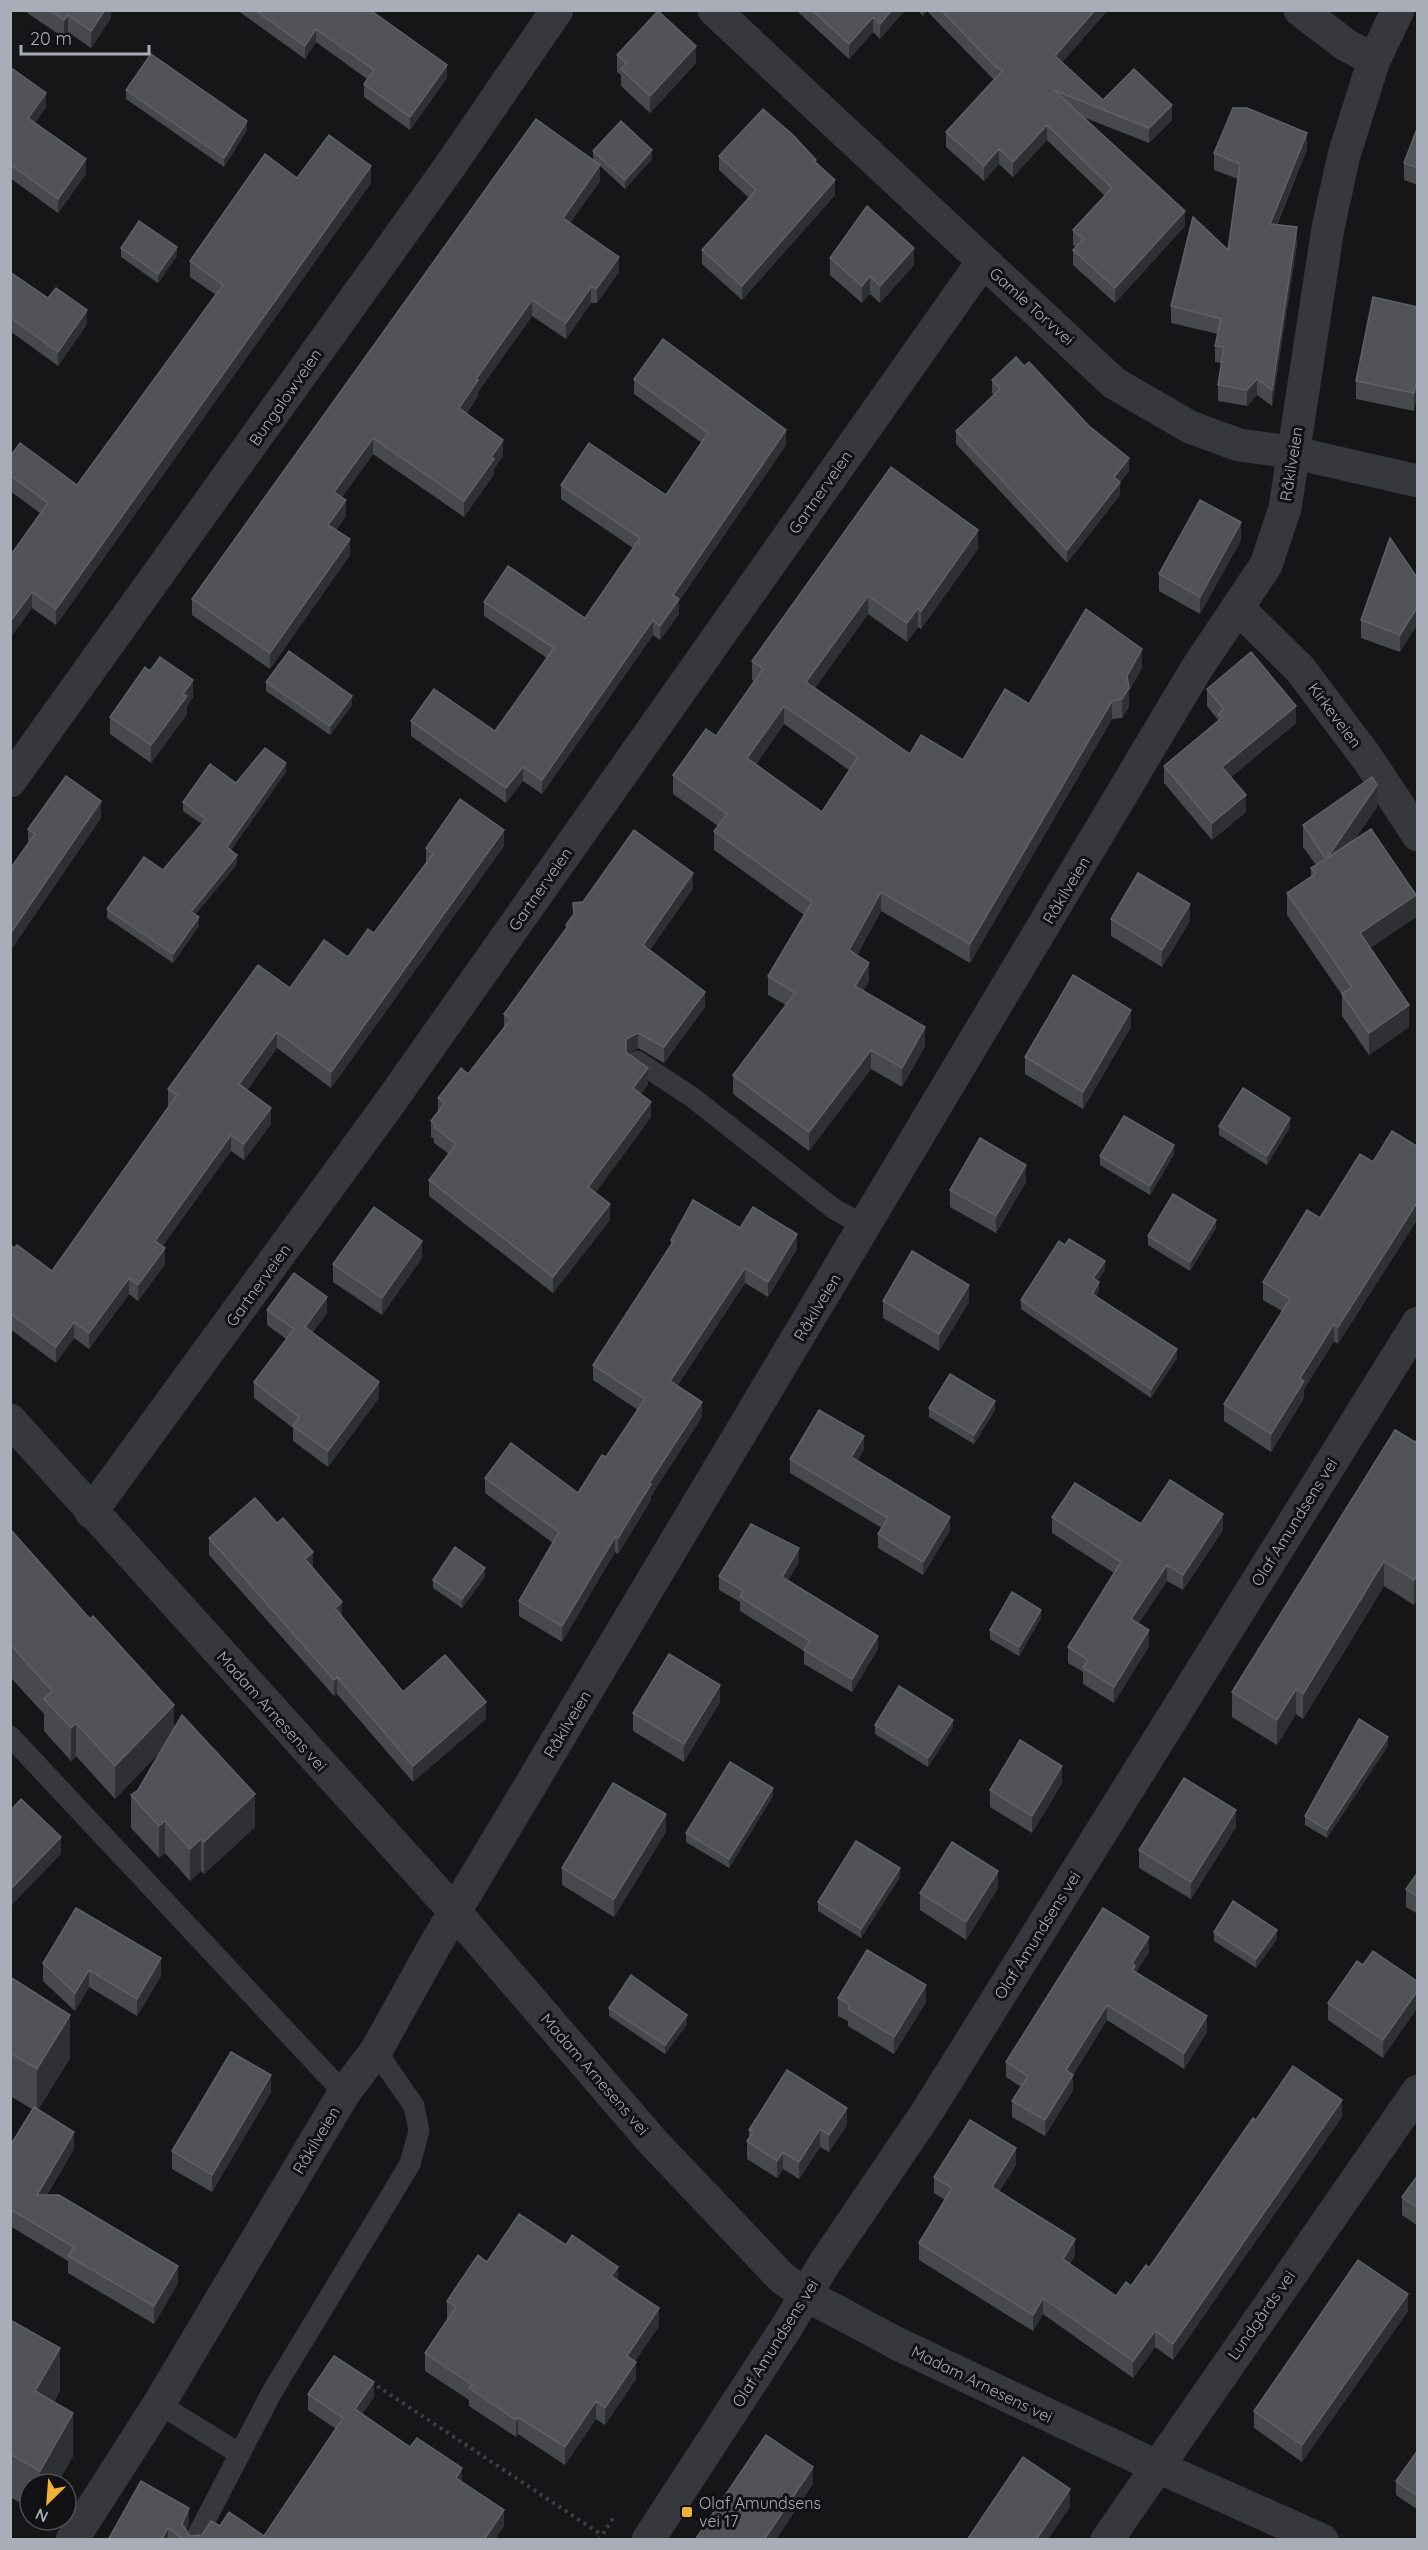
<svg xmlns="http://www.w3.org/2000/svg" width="1428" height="2550" viewBox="0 0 1428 2550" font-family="Quicksand,sans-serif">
<rect width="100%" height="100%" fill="#161618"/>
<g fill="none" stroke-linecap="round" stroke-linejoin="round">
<path stroke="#3d3f44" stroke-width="4" stroke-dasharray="3 4.5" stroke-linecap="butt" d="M371,2382L602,2535
M599,2540L613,2518"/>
<path stroke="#37383d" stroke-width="21" d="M637,1061L692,1097L834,1209L865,1226
M10,1736L344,2093
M159,2404L240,2454
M195,2540L272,2392L410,2164L419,2131L414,2106L376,2051"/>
<path stroke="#37383d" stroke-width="33" d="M714,10L1114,383L1190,427L1239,445L1291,452L1418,481
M1300,10L1346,45L1374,60
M1238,608L1300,669L1367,758L1418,835
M10,781L450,166L557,10
M91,1512L386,1108L983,261
M1156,2466L1322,2540
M72,2540L159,2404L344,2093L376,2051L435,1945L1197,668L1266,565L1285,508L1328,228L1344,155L1374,60L1398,10
M648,2540L788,2325L822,2267L927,2112L1418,1323"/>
<path stroke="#37383d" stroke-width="33" d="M10,1420L455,1912L652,2141L782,2278L806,2295L898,2344L1156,2466
M1107,2540L1418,2091"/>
</g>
<path fill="#47494d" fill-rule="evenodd" d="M23,10H111V18L91,48L68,32L64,38Z
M237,10H370L447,78L410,130L364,97V84L367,79L316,42L305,59Z
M796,10H905L880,39L873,32L849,59Z
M917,10H1108L1062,62L1103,100L1172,120L1149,143L1083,117L1185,226L1115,303L1073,265V250L1076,247L1073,245V230L1105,196L1047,140L1013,177L999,164L984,181L946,147V132L994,80L927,11L923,16Z
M617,55L696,63L650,113L621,86V75L617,72Z
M10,67L46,107L35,123L86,174L58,213L10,178Z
M126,90L247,130L224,167L126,99Z
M1418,126V185L1404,180V163Z
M1307,149L1277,225L1297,244L1272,406L1257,395L1247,406L1218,401V385L1222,363L1215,362V346L1218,334L1171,323V306L1228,250L1238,179L1214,170V153Z
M593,151L652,159L625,189L600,166V181L570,223L619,272L597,303H591L566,339L532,316L478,392V396L466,414L503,456L494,469V474L464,517L373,454L342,497L346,516L336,530L350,555L270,669L192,615V599L593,160Z
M719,156L816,163L835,195L742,300L702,264V250L749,198L719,170Z
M297,178L371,183L56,625L32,608L10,638V556L40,513L10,491V457L77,485L216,295L190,277V261Z
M121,248L177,256L158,283L121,257Z
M830,258L914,265L880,303L870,294L862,303L830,275Z
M10,272L48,298L87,324L58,366L10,331Z
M1418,307L1414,411L1356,399V381Z
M1024,366L1129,471L1120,482V495L1067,563L956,444V431L994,395L992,393V380Z
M634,379L786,445L679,601V614L660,640L653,635L542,794L523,781L506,803L411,736V721L495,731L547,658L484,616V602L585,618L633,548L561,499V485L666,495L702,443L634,394Z
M891,467L978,549L921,629L918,627L907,642L868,614L815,688L910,754L963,760L1029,704L1142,668L1129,691V707L1122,718L1112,719L970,963L881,911L857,955L869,981L863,991L925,1046L902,1087L871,1069L809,1151L733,1094V1075L786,1005L768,995V976L804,915L714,850V831L718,826L673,794V775L716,736L754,681L752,680V661ZM784,724L849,770L822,812L756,764Z
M1241,540L1200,614L1159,591V574Z
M1418,579L1400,652L1361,638V620Z
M150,671L193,697L187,706V714L151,763L110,734V717Z
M266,682L352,705L330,735L266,691Z
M1207,689L1296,723L1231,777L1246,812L1212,840L1164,783V766L1218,720L1207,706Z
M286,772L231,850L237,864L195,915L199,926L173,963L107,918V909L163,870L202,824L183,811V802L236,783Z
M1377,807L1355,839L1416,917L1370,948L1409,1027L1369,1055L1342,1016V995L1287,915V893L1311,877V868L1316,865L1303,847V825Z
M101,818L10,951V869L28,843V829Z
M504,846L331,1088L277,1048L247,1090L271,1124L244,1160L231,1151L162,1246L165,1264L138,1301L129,1294L89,1349L74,1338L56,1363L10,1329V1245L52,1271L169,1106L168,1105V1089L290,988L348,957L374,933L426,864V848Z
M693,888L650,950L705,1007L664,1063L638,1048L628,1053L648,1084L641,1094L651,1117L595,1193L610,1220L553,1293L429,1196V1180L449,1154L434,1143V1139L431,1137V1121L438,1112V1098L468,1074L504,1027V1014L566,929V925Z
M1111,919L1190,921L1162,967L1111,936Z
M1131,1027L1083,1109L1025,1074V1057Z
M1418,1041V1062L1416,1059V1042Z
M1219,1126L1290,1127L1267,1165L1219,1135Z
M1174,1154L1150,1195L1100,1165V1156Z
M1360,1154L1338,1344L1334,1341L1304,1389V1398L1271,1452L1224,1421V1404L1282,1311L1263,1300V1282L1320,1218Z
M1026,1182L996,1233L950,1207V1190Z
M740,1228L797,1249L768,1297L745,1283L677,1386L702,1417L651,1496V1500L618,1554L615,1552L562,1642L519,1616V1601L553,1543L485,1493V1478L578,1493L606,1457L638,1410L593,1380V1365L671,1246V1240Z
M1216,1228L1190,1271L1148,1245V1236Z
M422,1258L382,1315L333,1282V1264Z
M1105,1270L1097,1281L1099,1291L1096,1296L1177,1358L1151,1398L1021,1309V1300Z
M883,1301L969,1302L939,1351L883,1318Z
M267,1310L327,1313L312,1333L379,1398L328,1467L293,1441V1428L254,1398V1382L286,1339L267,1325Z
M929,1408L995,1410L974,1444L929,1417Z
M1418,1439V1602L1416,1601L1414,1605L1384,1586L1303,1719L1296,1714L1277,1745L1232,1717V1692Z
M864,1449L857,1461L950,1530L923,1575L878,1548V1534L882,1528L790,1473V1459Z
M1052,1517L1223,1530L1183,1590L1167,1581L1138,1624L1149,1646L1114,1703L1083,1684V1672L1068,1663V1647L1114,1573L1052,1533Z
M10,1529L255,1827L204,1874L201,1871L190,1881L165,1853L159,1858L131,1828V1795L138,1790L160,1752L115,1799L76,1756L71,1761L44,1731V1714L10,1677Z
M209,1538L313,1569L342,1617L403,1692L486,1719L413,1782L337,1694L334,1696L209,1555Z
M799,1562L788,1580L878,1649L852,1692L804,1664V1651L740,1611V1602L719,1590V1576Z
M485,1577L462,1608L433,1588V1580Z
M1041,1618L1019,1656L990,1639V1630Z
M720,1702L684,1762L633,1731V1713Z
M875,1725L953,1728L928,1767L875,1734Z
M1388,1746L1327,1838L1305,1825V1816Z
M1062,1783L1032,1833L990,1807V1790Z
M773,1796L729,1868L686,1842V1833Z
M1236,1827L1191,1899L1139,1868V1850Z
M666,1832L614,1917L562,1885V1868Z
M1418,1872V1914L1406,1907V1889Z
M900,1877L861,1938L818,1911V1902Z
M998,1888L966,1940L920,1910V1893Z
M1214,1932L1277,1939L1256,1968L1214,1941Z
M1149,1952L1136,1972L1207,2032L1184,2069L1107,2020L1073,2075V2090L1045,2136L1012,2117V2101L1021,2087L1006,2077V2062Z
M43,1963L161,1976L137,2016L89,1987L75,2011L43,1981Z
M1363,1965L1418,1982L1383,2058L1328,2020V2003Z
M10,1977L70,2058L38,2110L74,2149L47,2195L178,2283L154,2324L68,2273V2261L10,2226V2146L32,2109L10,2096Z
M838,1998L926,2002L894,2054L848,2026V2021L838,2016Z
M609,2008L687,2024L665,2054L609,2016Z
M271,2092L212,2192L172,2169V2151Z
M1342,2117L1173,2360L1155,2347L1133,2378L1043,2314L1033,2331L919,2260V2243L945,2200L934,2193V2177L1016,2165L999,2192L1075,2255L1070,2264L1116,2296L1131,2286L1149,2268L1256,2120Z
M847,2125L829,2152L820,2147L799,2179L783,2169L777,2178L747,2159V2141L749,2138V2130Z
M1418,2175V2226L1402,2215V2197Z
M487,2262L618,2280L659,2326L635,2361L636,2379L605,2425L596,2419L565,2465L518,2434L516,2437L469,2406V2400L425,2371V2353L448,2319L447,2318V2301Z
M1408,2311L1302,2462L1254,2428V2411Z
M10,2320L60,2391L54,2402L73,2456L57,2484H30V2508L10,2497Z
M308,2394L374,2397L362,2414L462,2482L504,2526L495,2540H108L189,2524L186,2530L190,2536L202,2535L220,2526L264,2536L336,2429L308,2410Z
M1418,2450V2510L1396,2495V2481Z"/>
<path fill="#2f3033" d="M105,10H111V18L91,48V31Z
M892,10H905L880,39V24Z
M923,10H927L923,16Z
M1095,10H1108L1055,71V56Z
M68,15V32L64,38V20Z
M873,17V32L849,59V44Z
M316,29V42L305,59V46Z
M696,46V63L650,113V96Z
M447,65V78L410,130V117Z
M46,93V107L28,133V118Z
M1172,105V120L1149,143V128Z
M247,121V130L224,167V158Z
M1047,125V140L1013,177V162Z
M1307,133V149L1270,240V224Z
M999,149V164L984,181V166Z
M652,150V159L625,189V180Z
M86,159V174L58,213V199Z
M600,165V181L563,233V218Z
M371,166V183L56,625V609Z
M835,180V195L742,300V286Z
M1185,211V226L1115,303V288Z
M1297,227V244L1272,406V390Z
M177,247V256L158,283V274Z
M914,248V265L880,303V286Z
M619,257V272L597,303V288Z
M870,276V294L862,303V286Z
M591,287V303L566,339V323Z
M532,300V316L478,392V396L459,424V408L476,379Z
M87,310V324L58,366V352Z
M1418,375V393L1414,411V393Z
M1257,379V395L1247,406V390Z
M786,430V445L679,601V614L660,640V626L673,595Z
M373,438V454L334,508V492Z
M503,440V456L494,469V474L464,517V501L491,457Z
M1129,458V471L1114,490V477Z
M1120,482V495L1067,563V550Z
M346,500V516L328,541V525Z
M1241,522V540L1200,614V597Z
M978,530V549L921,629V611Z
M350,539V555L270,669V653Z
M32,592V608L10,638V622Z
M868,596V614L806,700V682Z
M1418,606V624L1400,652V635Z
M918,608V627L907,642V623Z
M653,620V635L542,794V780Z
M1142,649V668L1129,691V707L1122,718V699L1127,676Z
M193,680V697L187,706V714L151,763V745L183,694Z
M352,696V705L330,735V726Z
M1112,701V719L970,963V944Z
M784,706V724L747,776V758Z
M1296,706V723L1222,784V767Z
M286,763V772L227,855V847Z
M523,767V781L506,803V788Z
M1377,785V807L1327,880V858Z
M1246,795V812L1212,840V823Z
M101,801V818L10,951V934Z
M504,830V846L331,1088V1072Z
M237,855V864L191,920V912Z
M693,873V888L643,960V945Z
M881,892V911L849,969V950Z
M1416,895V917L1360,955V933Z
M1190,904V921L1162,967V950Z
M199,917V926L173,963V954Z
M869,963V981L855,1005V986Z
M705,992V1007L664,1063V1047Z
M1409,1005V1027L1369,1055V1033Z
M1131,1010V1027L1083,1109V1092Z
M925,1027V1046L902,1087V1068Z
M277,1032V1048L239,1100V1084Z
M638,1033V1048L626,1055V1039Z
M871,1050V1069L809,1151V1132Z
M648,1068V1084L633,1104V1088Z
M651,1102V1117L588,1203V1187Z
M271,1108V1124L244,1160V1144Z
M1290,1118V1127L1267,1165V1156Z
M231,1135V1151L155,1257V1241Z
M1174,1145V1154L1150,1195V1186Z
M1026,1165V1182L996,1233V1216Z
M1418,1201V1219L1338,1344V1327Z
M610,1204V1220L553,1293V1277Z
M1216,1220V1228L1190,1271V1262Z
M797,1234V1249L768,1297V1282Z
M422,1241V1258L382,1315V1298Z
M165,1248V1264L138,1301V1285Z
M1105,1261V1270L1093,1287V1278Z
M745,1268V1283L670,1397V1381Z
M129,1278V1294L89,1349V1333Z
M1099,1282V1291L1092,1303V1294Z
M969,1285V1302L939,1351V1334Z
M327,1297V1313L305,1343V1327Z
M74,1322V1338L56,1363V1347Z
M1334,1324V1341L1304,1389V1398L1271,1452V1434L1300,1378Z
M1177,1349V1358L1151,1398V1389Z
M379,1382V1398L328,1467V1451Z
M995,1401V1410L974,1444V1435Z
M702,1402V1417L651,1496V1500L618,1554V1538L649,1483Z
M864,1436V1449L851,1471V1457Z
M1223,1514V1530L1183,1590V1575Z
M950,1517V1530L923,1575V1562Z
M615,1537V1552L562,1642V1626Z
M799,1548V1562L782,1590V1577Z
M313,1552V1569L305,1559Z
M1384,1561V1586L1303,1719V1694Z
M1167,1565V1581L1131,1635V1619Z
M485,1568V1577L462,1608V1599Z
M1416,1577V1601L1414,1605V1580Z
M342,1602V1618L335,1608Z
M1041,1610V1618L1019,1656V1647Z
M1149,1630V1646L1114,1703V1687Z
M878,1636V1649L852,1692V1679Z
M337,1677V1694L334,1696V1680Z
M720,1685V1702L684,1762V1744Z
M1296,1689V1714L1277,1745V1720Z
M486,1702V1719L413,1782V1766Z
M174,1705V1737L115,1799V1766Z
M953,1720V1728L928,1767V1758Z
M76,1723V1756L71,1761V1728Z
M1388,1737V1746L1327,1838V1830Z
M1062,1766V1783L1032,1833V1816Z
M773,1788V1796L729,1868V1859Z
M255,1794V1827L204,1874V1842Z
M1236,1810V1827L1191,1899V1882Z
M666,1814V1832L614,1917V1899Z
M165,1821V1853L159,1858V1826Z
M61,1837V1854L10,1907V1890Z
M201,1839V1871L190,1881V1849Z
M900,1868V1877L861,1938V1929Z
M998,1871V1888L966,1940V1922Z
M1277,1930V1939L1256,1968V1959Z
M1149,1937V1952L1135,1974L1132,1985V1963Z
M161,1958V1976L137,2016V1999Z
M89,1970V1987L75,2011V1993Z
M926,1985V2002L894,2054V2037Z
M1418,1990V2007L1383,2058V2040Z
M1107,2005V2020L1066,2086V2070Z
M70,2015V2058L37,2112V2069Z
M687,2015V2024L665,2054V2045Z
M1207,2016V2032L1184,2069V2053Z
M271,2075V2092L212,2192V2175Z
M1073,2075V2090L1045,2136V2120Z
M1342,2100V2117L1173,2360V2344Z
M847,2108V2125L829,2152V2135Z
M820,2129V2147L799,2179V2162Z
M74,2132V2149L37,2212V2195Z
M1016,2148V2165L992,2203V2187Z
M783,2152V2169L777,2178V2161Z
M1075,2239V2255L1063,2275V2259Z
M178,2266V2283L154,2324V2306Z
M618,2267V2284L611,2276Z
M1408,2294V2311L1302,2462V2445Z
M1043,2298V2314L1033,2331V2315Z
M659,2308V2326L627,2373V2356Z
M1155,2331V2347L1133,2378V2361Z
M60,2348V2391L35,2434V2391Z
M636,2362V2379L605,2425V2408Z
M374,2382V2397L355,2425V2409Z
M596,2401V2419L565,2465V2447Z
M73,2413V2456L57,2484H40V2471Z
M518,2417V2434L516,2437V2420Z
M813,2467V2484L776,2540H764Z
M462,2468V2484L456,2478Z
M1070,2489V2507L1048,2540H1036Z
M189,2508V2524L183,2538L182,2524Z
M504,2510V2526L495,2540H484Z
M168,2528V2540H161Z"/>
<path fill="#525359" stroke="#5f6168" stroke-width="1.5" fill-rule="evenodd" d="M49,10H105L91,31L68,15L64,20Z
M255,10H370L447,65L410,117L364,84L374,70L316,29L305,46Z
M812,10H892L880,24L873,17L849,44Z
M941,10H1095L1055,56L1103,100L1134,69L1172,105L1149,128L1054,90L1185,211L1115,288L1073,250L1083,239L1073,230L1112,188L1047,125L1013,162L999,149L984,166L946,132L1003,70L996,67Z
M658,11L696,46L650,96L621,69L626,63L617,55Z
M151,54L247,121L224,158L126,90Z
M10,67L46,93L28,118L86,159L58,199L10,164Z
M1233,108H1247L1307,133L1270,224L1297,227L1272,390L1257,379L1247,390L1218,385L1224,347L1215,346L1221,319L1171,306L1193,217L1228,250L1240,164L1214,153Z
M763,109L793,135L816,160L814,161L835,180L742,286L702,250L756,190L719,156Z
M536,119L600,165L563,218L619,257L597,288L591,287L566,323L532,300L476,379L478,380L459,408L503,440L491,457L494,459L464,501L373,438L334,492L346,500L328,525L350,539L270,653L192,599Z
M621,121L652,150L625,180L593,151Z
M1418,126V168L1404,163Z
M329,135L371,166L56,609L32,592L10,622V556L48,503L10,475V457L20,443L77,485L223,285L190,261L265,154L297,178Z
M867,206L914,248L880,286L870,276L862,286L830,258Z
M139,221L177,247L158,274L121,248Z
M10,272L48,298L56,288L87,310L58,352L10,317Z
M1373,297L1418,307V375L1414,393L1356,381Z
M663,339L786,430L673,595L679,599L660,626L653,620L542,780L523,767L506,788L411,721L434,689L495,731L554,648L484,602L508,566L585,618L640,538L561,485L589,443L666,495L708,433L634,379Z
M1016,357L1024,366L1029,362L1089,426L1129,458L1114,477L1120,482L1067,550L956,431L1000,389L992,380Z
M891,467L978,530L921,611L918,608L907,623L868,596L806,682L910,754L921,735L963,760L1005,689L1029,704L1086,609L1142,649L1127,676L1129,688L1122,699L1112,701L970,944L881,892L849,950L869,963L855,986L925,1027L902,1068L871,1050L809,1132L733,1075L795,993L768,976L812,902L714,831L727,814L673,775L706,729L716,736L763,669L752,661ZM784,706L858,757L822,812L747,758Z
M1200,500L1241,522L1200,597L1159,574Z
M1390,538L1418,579V606L1400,635L1361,620Z
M289,651L352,696L330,726L266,682Z
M1251,652L1296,706L1222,767L1246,795L1212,823L1164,766L1222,718L1218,714L1224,709L1207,689Z
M160,657L193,680L183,694L187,696L151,745L110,717L145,667L150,671Z
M265,748L286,763L227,847L237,855L191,912L199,917L173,954L107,909L144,857L163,870L206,819L183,802L210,764L236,783Z
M66,776L101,801L10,934V869L35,834L28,829Z
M1372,777L1377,785L1327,858L1371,829L1416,895L1360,933L1409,1005L1369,1033L1342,994L1352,987L1287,893L1315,874L1311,868L1326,859L1303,825Z
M460,799L504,830L331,1072L277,1032L239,1084L271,1108L244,1144L231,1135L155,1241L165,1248L138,1285L129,1278L89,1333L74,1322L56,1347L10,1313V1245L14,1248L17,1245L52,1271L177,1095L168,1089L258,965L290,988L324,940L348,957L368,929L374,933L433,854L426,848Z
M634,830L693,873L643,945L705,992L664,1047L638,1033L626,1039V1052L648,1068L633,1088L651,1102L588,1187L610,1204L553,1277L429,1180L456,1144L434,1127L436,1125L431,1121L445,1103L438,1098L461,1068L468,1074L511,1019L504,1014L568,926L566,925L574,914L573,903L583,902Z
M1138,873L1190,904L1162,950L1111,919Z
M1073,975L1131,1010L1083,1092L1025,1057Z
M1243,1088L1290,1118L1267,1156L1219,1126Z
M1124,1116L1174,1145L1150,1186L1100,1156Z
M1392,1131L1418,1147V1201L1338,1327L1334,1324L1300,1378L1304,1381L1271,1434L1224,1404L1290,1299L1263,1282L1307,1210L1320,1218L1360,1154L1373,1162Z
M980,1138L1026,1165L996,1216L950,1190Z
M1173,1194L1216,1220L1190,1262L1148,1236Z
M693,1200L740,1228L753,1207L797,1234L768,1282L745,1268L670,1381L702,1402L649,1483L651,1484L618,1538L615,1537L562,1626L519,1601L559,1532L485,1478L511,1443L578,1493L602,1455L606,1457L645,1399L593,1365L673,1242L671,1240Z
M374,1207L422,1241L382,1298L333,1264Z
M1069,1239L1105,1261L1093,1278L1099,1282L1092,1294L1177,1349L1151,1389L1021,1300L1059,1241L1065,1245Z
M912,1251L969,1285L939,1334L883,1301Z
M294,1273L327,1297L305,1327L379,1382L328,1451L293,1426L299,1417L254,1382L294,1329L267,1310Z
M950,1374L995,1401L974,1435L929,1408Z
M819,1410L864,1436L851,1457L950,1517L923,1562L878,1534L888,1518L790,1459Z
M1395,1430L1415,1442L1418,1439V1578L1416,1577L1414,1580L1384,1561L1303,1694L1296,1689L1277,1720L1232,1692Z
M1170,1480L1223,1514L1183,1575L1167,1565L1131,1619L1149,1630L1114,1687L1083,1668L1088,1660L1068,1647L1121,1562L1052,1517L1075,1483L1141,1524Z
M255,1498L277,1523L283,1518L313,1552L305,1559L342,1602L335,1608L403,1692L445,1655L486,1702L413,1766L337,1677L334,1680L209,1538Z
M751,1524L799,1548L782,1577L878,1636L852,1679L804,1650L810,1641L740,1597L743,1591L719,1576Z
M10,1529L90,1619L93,1616L174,1705L115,1766L76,1723L71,1728L44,1699L52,1691L10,1644Z
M455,1547L485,1568L462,1599L433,1580Z
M1012,1592L1041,1610L1019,1647L990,1630Z
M669,1654L720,1685L684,1744L633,1713Z
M899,1686L953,1720L928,1758L875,1725Z
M182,1715L255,1794L204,1842L201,1839L190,1849L165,1821L159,1826L131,1795L138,1790Z
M1359,1719L1388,1737L1327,1830L1305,1816Z
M1020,1740L1062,1766L1032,1816L990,1790Z
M730,1762L773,1788L729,1859L686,1833Z
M1184,1778L1236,1810L1191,1882L1139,1850Z
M613,1783L666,1814L614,1899L562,1868Z
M21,1799L61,1837L10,1890V1811Z
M856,1841L900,1868L861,1929L818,1902Z
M952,1842L998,1871L966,1922L920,1893Z
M1418,1872V1897L1406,1889Z
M1233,1901L1277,1930L1256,1959L1214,1932Z
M76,1908L161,1958L137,1999L89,1970L75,1993L43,1963Z
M1103,1908L1149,1937L1132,1963L1135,1966L1132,1970L1207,2016L1184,2053L1107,2005L1066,2070L1073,2075L1045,2120L1012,2101L1028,2076L1006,2062Z
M867,1950L926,1985L894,2037L848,2009L850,2005L838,1998Z
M1373,1951L1418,1982V1990L1383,2040L1328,2003L1357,1961L1363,1965Z
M631,1975L687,2015L665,2045L609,2008Z
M10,1977L70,2015L37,2069L10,2053Z
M231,2052L271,2075L212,2175L172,2151Z
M1293,2066L1342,2100L1173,2344L1155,2331L1133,2361L1043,2298L1033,2315L919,2243L952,2188L934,2177L970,2120L1016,2148L992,2187L1075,2239L1063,2259L1116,2296L1126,2282L1131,2286L1146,2265L1149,2268L1253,2118L1256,2120Z
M787,2070L847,2108L829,2135L820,2129L799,2162L783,2152L777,2161L747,2141L753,2132L749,2130Z
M34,2107L74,2132L37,2195H59L178,2266L154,2306L68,2256L74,2247L10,2209V2146Z
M1418,2175V2208L1402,2197Z
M519,2214L566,2245L572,2235L618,2267L611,2276L659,2308L627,2356L636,2362L605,2408L596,2401L565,2447L518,2417L516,2420L469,2388L472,2385L425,2353L456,2307L447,2301L478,2255L487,2262Z
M1358,2260L1408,2294L1302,2445L1254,2411Z
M10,2320L60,2348L35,2391L73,2413L40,2471L10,2454Z
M334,2356L374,2382L355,2409L410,2447L417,2438L462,2468L456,2478L504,2510L484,2540H185L168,2528L161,2540H108L141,2481L189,2508L182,2524L190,2536L202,2535L211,2521L220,2526L229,2512L264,2536L343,2418L308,2394Z
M766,2435L813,2467L764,2540H695Z
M1418,2450V2496L1396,2481Z
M1023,2457L1070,2489L1036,2540H967Z"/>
<rect fill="#f2b134" stroke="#111113" stroke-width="2" x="681" y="2506" width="12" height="12" rx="3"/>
<g text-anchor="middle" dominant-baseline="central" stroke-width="6" stroke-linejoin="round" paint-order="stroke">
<g font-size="16" fill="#a8adb8" stroke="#111113">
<text transform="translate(1032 306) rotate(42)">Gamle Torvvei</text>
<text transform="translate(285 397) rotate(-55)">Bungalowveien</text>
<text transform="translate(1291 464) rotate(-81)">Råkilveien</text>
<text transform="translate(820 492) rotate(-55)">Gartnerveien</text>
<text transform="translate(1335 715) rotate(53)">Kirkeveien</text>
<text transform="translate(540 889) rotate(-55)">Gartnerveien</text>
<text transform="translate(1066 890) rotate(-59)">Råkilveien</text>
<text transform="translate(258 1285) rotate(-54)">Gartnerveien</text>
<text transform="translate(817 1307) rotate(-59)">Råkilveien</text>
<text transform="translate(1294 1522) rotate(-58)">Olaf Amundsens vei</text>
<text transform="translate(272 1711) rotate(48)">Madam Arnesens vei</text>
<text transform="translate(567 1724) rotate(-59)">Råkilveien</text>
<text transform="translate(1037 1935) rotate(-58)">Olaf Amundsens vei</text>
<text transform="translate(595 2074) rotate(49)">Madam Arnesens vei</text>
<text transform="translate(316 2140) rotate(-59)">Råkilveien</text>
<text transform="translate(1261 2315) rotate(-55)">Lundgårds vei</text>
<text transform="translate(775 2343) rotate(-58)">Olaf Amundsens vei</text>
<text transform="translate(982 2384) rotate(26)">Madam Arnesens vei</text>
</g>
<g font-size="16" fill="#a8adb8" stroke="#111113" text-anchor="start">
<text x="699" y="2503">Olaf Amundsens<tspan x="699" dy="18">vei 17</tspan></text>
</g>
</g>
<rect width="1428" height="2550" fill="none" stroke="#a8adb8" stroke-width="24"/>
<g transform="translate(48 2502) rotate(205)"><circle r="28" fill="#111113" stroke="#4d4f55" stroke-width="1.5"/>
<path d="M0-4.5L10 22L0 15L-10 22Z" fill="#f2b134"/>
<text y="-9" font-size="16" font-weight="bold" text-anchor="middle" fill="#a8adb8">N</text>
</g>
<path d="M21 45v9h128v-9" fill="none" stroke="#a8adb8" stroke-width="3"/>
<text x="30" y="45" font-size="18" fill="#a8adb8" stroke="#111113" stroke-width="4.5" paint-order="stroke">20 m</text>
</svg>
